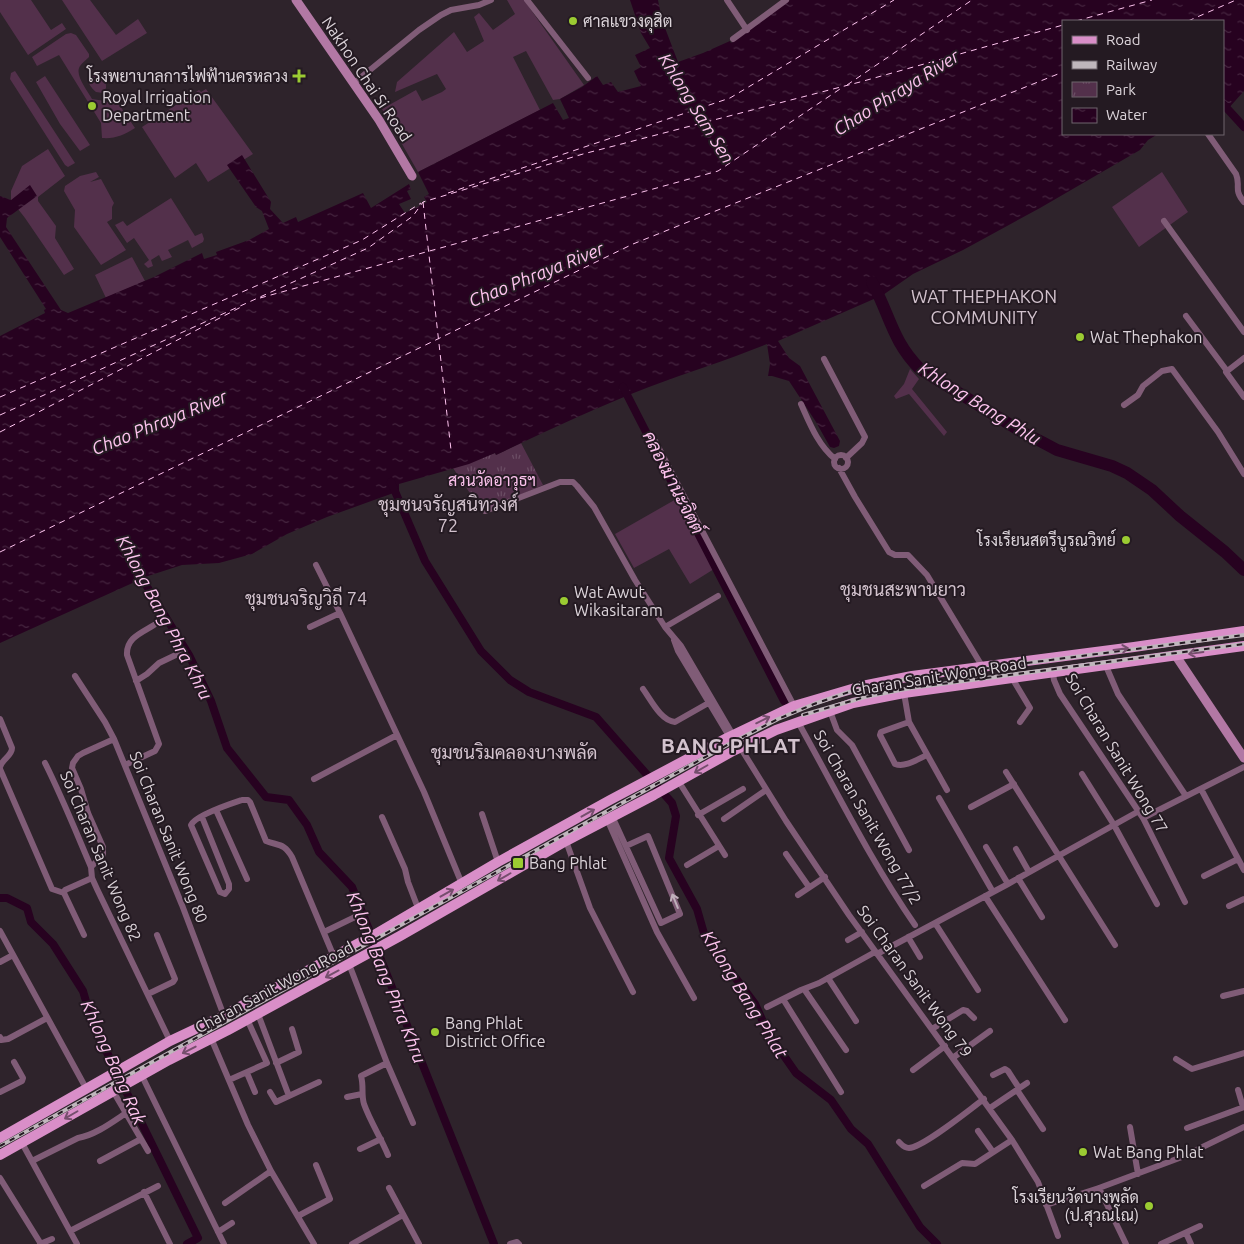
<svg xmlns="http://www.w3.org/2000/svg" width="1244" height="1244" viewBox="0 0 1244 1244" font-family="Ubuntu,Sarabun,sans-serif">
<defs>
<pattern id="park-tufts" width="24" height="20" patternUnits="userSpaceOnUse" patternTransform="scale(1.25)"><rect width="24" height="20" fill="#53304b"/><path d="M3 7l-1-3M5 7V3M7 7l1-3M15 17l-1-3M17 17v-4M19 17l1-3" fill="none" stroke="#6b4d64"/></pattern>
<pattern id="water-ripples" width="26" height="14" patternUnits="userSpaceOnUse" patternTransform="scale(1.25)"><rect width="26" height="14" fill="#270220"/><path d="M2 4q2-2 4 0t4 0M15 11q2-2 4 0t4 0" fill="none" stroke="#462640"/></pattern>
</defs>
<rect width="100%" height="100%" fill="#2e232b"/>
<path fill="#53304b" d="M0,0H31L51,30L62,23L66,29L28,55L0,12Z
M62,0H90L116,35L138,19L147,33L102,61Z
M507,0H524L584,85L560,99L553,100L526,51L513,57L540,110L418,172L382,109L416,90L422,101L442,92L446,89L437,74L395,92L397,82L454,32L467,52L484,41L474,17L479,13L493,30L515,14Z
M71,33L76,35L89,54V57C86,60 82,63 80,66C74,75 88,91 92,99L118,103L135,128C124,135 115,139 102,138L101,123L59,55L37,66L32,57L66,34Z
M15,71L75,163L68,167L65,165L10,79L11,73Z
M92,71C100,72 107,80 106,88L103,93L96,92C90,87 86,81 89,73Z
M45,76L90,145L80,151L60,124L36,82Z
M206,89L253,154L208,182L196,163L175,178L142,127L199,90L201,92Z
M48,149L65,176L38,197V201L56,226L55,238L74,269L64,275L25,218L11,200V191L22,166Z
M96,172L99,177L90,182L101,179L114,203L112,207V219L107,222L126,250L101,265L74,227L75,210L64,191L65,186L80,176Z
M1162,172L1188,212L1139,247L1112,207Z
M171,198L195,236L202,233L204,239L203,242L192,248L188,240L168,250L172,257L162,261L159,255L151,260L153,266L148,268L144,264L149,260L134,238L127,243L115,225L123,221L127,226Z
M132,257L145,281L106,298L95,275Z
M910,369L919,379L912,389L947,432L944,436L909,394L896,399L894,396L904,384Z
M678,498L714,569L690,584L669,549L634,568L615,534Z"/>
<path fill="url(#park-tufts)" d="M521,443L543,485L482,511L453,468L495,453L496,455Z"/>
<path fill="url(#water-ripples)" d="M630,0H658L662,20L678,62L703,53L730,41L731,43L790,0H1244V91L1227,110L1223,105V21H1063V134H1158L1148,140L1140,150L1040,208L963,250L913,274L883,295L778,341L789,358L800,366L840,441L839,446L834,448L830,447L816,422L789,381L772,376H768L770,364L767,344C728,360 688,372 649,387C597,407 547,431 496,455L495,453L469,464L399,484V491L327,517L287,534L252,554L219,563L182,565L148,576L0,643V336L45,313L44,310L46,309L0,237V196L11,200L30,185L37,196L7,218L6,227L61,310L68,313L154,277L202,253L204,259L217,255L216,252L249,240L269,229L262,211L256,207L227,165L242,155L271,202L270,209L283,223L296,217L298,222L363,193L371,208L409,184L411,189L407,191L411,199L399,204L405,213L427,202L424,197L429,194L418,172L553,103L563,120L569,118L560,99L582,87L597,76L603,85L611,82L618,92L641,86L634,71L641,67L635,55L650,48L641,33Z"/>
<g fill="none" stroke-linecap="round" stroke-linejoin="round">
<path stroke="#270220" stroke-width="8" d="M1223,104L1244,127
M623,387L784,701
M391,482L425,561L481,651L510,680L529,692L596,717L672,803L676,816L669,858L697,909L705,937L755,1004L768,1033L796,1073L831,1100L851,1129L868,1144L920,1227L937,1244
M138,572L189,655L211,701L227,748L266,797L289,800L307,825L319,852L352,887L494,1244
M0,898H7L27,908L31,922L53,944L83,991L92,1022L198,1238L187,1244"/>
<path stroke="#270220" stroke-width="12" d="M872,282C890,315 892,341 920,369L1022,432L1042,442L1057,450L1112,466L1127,473L1152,490L1180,516L1225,552L1244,570"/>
<path stroke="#fec4ef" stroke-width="1" stroke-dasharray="6 5" stroke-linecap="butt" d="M1076,21L1152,0
M1188,21L1236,0
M847,85L972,0
M448,193L730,98L894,0
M423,202L451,450
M260,298L718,171L843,87
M0,397L362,240L421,203
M0,415L368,248L413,216L423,202L583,154L860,82L1063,25
M0,432L243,306
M0,552L633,244L1063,72"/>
<path stroke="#805c77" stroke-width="6" d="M527,0L588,78
M727,0L747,30
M733,39L786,0
M354,83L419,30L441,15L451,10L479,5L491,0
M1208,134L1236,174C1241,186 1233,189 1244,202
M1164,221L1244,332
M1186,316L1227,371
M1244,358L1226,372L1244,397
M824,359L865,437L862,443L846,458
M801,404C810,424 818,445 835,459
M1124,405L1138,395L1143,386L1162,371L1172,369L1218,432L1244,474
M655,441L794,706
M834 462a7 7 0 1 1 14 0a7 7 0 1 1-14 0Z
M839,468L855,497L889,552L895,555H908L927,575L982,666
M485,511L560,482H573L577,486L594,507L635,580L665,627L681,646L733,735
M316,565L340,613L424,792L462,884
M310,627L340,613
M665,627L718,596
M674,640L678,651L729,736
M1106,666L1118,694L1186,796
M1053,673L1054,680L1060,694L1143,818L1185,902
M75,676L105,722L114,739L182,905L224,1016
M1012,678L1030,708L1020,722
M136,681L147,674L159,663L182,652
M643,689C651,700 661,721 675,722L712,701
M904,693L909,722L947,790
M830,711L837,730L852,745L909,850
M0,719L12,748C12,756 2,759 0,767
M798,722C836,790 870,860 915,925
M909,722L881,732L880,735L895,764C905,768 918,759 927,755
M740,747L786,821L849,915L1012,1140L1038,1182L1058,1236
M45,763C62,797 76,832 91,867L92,878L97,889L170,1041
M125,765L155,751L159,744L127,655C126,638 141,633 154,625
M0,769L52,889L64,893L84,935
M1006,772L1115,945
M1082,774L1114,825L1157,904
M314,779L397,735
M679,782L725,855
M1201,789L1244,870
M939,798L993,892
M971,807L1014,784
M216,810L247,879
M482,814L498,862
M698,815L743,789
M612,816L661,923L680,914L648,836L626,846
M202,817L229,884V889L225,894L220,892L191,825C196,815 230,804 242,800H248L250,802L266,841C279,846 284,843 292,857L334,957
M382,817L405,869L408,882L418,908
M1143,818L1244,767
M607,819L657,932L694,998
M724,819L766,790
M566,841L590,908L633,992
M986,847L1008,884
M1016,849L1029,872
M786,854L809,887
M687,865L719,846
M91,867L103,855V847L88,813L81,789L72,768L73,763L78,756L83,753L114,739
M1204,876L1238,859
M1018,878L1042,917
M64,893L65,890L92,878
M798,895L825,877
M985,896L1065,1020
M1229,906L1244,899
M935,923L978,990
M0,931L87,1090
M324,932L355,917
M908,937L920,957
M848,940L862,932
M877,954L1008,884L1139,811
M0,962L13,955
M349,964L387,1063L413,1123
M828,978L856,1021
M804,989L846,1050
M148,994L173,982L175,979L157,935
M1223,996L1244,991
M783,999L841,1092
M767,1007L801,990L819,983L875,952
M258,1014L289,1096
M932,1029L963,1010L967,1011L974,1018
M0,1037L1,1040L8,1039L47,1018
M211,1038L248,1125L271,1171L314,1244
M954,1057L990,1031
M1176,1059L1192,1069L1244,1053
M276,1063L299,1052L292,1029
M387,1063L361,1076C364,1086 361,1094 364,1104C370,1121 381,1138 388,1155
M913,1070L945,1046
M247,1073L255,1092
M993,1075L1005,1069L1008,1071L1019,1088
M142,1076L224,1244
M229,1080L267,1063L247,1019
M1017,1090L1043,1129
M1238,1090L1243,1107
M113,1091L148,1151
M0,1092L22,1081L23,1078L14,1062
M270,1092L276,1102L319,1082
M347,1097L362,1094
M990,1108L1027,1083
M1130,1127L1138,1174
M1187,1128L1244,1107
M978,1131L993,1152
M899,1142C902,1145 904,1148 909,1148C924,1147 970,1109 984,1099
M22,1143L77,1244
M360,1149L381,1139
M32,1161L78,1138C95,1135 111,1123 126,1113
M100,1161L141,1139
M0,1178L41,1244
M924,1186L962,1163L975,1164L1012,1140
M389,1188L419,1244
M1099,1188L1126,1244
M144,1192L170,1244
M225,1203L271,1171
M1046,1205L1099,1188L1182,1157L1244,1127
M298,1216L330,1199L316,1165
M70,1231L158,1186
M218,1232L232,1223
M1186,1233L1191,1244
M40,1244L52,1239
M352,1244L403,1215
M510,1244L517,1242L519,1244
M1161,1244L1200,1226"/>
<path stroke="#b278a4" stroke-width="9" d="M296,0L379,120L412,176
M1176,656L1244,758"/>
<path stroke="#d98ec8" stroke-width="10" d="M0,1138L170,1041L221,1017L374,935L498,862L610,800L727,738L794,706L862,686L912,676L1134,647L1244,631
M0,1155L169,1060L228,1030L400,936L566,841L654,795L733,751L776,730L830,711L853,703L904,693L1244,646"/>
<defs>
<path id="rail" d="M803,715L865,697L911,688L1244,644
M0,1146L729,744L778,719L814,704L849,692L911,678L1244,635"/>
</defs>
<use href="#rail" stroke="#bfb6bc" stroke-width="4"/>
<use href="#rail" stroke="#241a22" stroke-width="2" stroke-dasharray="5.5" stroke-linecap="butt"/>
</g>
<defs><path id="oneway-shaft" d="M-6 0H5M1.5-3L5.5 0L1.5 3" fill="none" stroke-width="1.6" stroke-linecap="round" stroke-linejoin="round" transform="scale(1.25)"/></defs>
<g stroke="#754e6d">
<use href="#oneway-shaft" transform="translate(1121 649) rotate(-7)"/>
<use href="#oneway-shaft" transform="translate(1196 653) rotate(172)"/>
<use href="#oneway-shaft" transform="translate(763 720) rotate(-26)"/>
<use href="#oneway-shaft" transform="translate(701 769) rotate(150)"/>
<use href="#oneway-shaft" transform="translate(588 813) rotate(-29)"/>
<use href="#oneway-shaft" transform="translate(504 877) rotate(150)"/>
<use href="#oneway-shaft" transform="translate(447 893) rotate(-29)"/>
<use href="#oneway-shaft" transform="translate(332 974) rotate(152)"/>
<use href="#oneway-shaft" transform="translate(189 1050) rotate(153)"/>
<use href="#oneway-shaft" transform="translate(71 1115) rotate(150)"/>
</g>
<use stroke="#c0b0bc" href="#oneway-shaft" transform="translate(675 901) rotate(-112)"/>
<g fill="#9bcb32" stroke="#241a22" stroke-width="2">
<circle cx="573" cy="21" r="5"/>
<path d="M296.5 68.5h5v5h5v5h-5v5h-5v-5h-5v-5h5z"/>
<circle cx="92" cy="106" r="5"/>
<circle cx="1080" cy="337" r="5"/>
<circle cx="1126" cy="540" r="5"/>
<circle cx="564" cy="601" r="5"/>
<rect x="512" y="857" width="12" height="12" rx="2.5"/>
<circle cx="435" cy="1032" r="5"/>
<circle cx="1083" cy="1152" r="5"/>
<circle cx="1149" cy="1206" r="5"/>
</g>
<g text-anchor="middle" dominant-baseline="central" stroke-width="4" stroke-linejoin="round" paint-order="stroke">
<g font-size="16" fill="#dcd4da" stroke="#241a22" text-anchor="start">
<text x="583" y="21">ศาลแขวงดุสิต</text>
<text x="288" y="76" text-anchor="end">โรงพยาบาลการไฟฟ้านครหลวง</text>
<text x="102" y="97">Royal Irrigation<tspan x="102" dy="18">Department</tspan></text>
<text x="1090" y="337">Wat Thephakon</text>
<text x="1116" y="540" text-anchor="end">โรงเรียนสตรีบูรณวิทย์</text>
<text x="574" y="592">Wat Awut<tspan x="574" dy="18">Wikasitaram</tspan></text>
<text x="529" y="863">Bang Phlat</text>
<text x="445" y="1023">Bang Phlat<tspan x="445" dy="18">District Office</tspan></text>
<text x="1093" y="1152">Wat Bang Phlat</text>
<text x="1139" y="1197" text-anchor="end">โรงเรียนวัดบางพลัด<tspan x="1139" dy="18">(ป.สุวณโณ)</tspan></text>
</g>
<g font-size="16" fill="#dcd4da" stroke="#241a22">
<text transform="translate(367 79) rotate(56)">Nakhon Chai Si Road</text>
<text transform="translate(939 676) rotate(-9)">Charan Sanit Wong Road</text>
<text transform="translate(1117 753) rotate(59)">Soi Charan Sanit Wong 77</text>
<text transform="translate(868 817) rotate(60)">Soi Charan Sanit Wong 77/2</text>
<text transform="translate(169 837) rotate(68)">Soi Charan Sanit Wong 80</text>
<text transform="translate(101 856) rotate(67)">Soi Charan Sanit Wong 82</text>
<text transform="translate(915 981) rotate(54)">Soi Charan Sanit Wong 79</text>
<text transform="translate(274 987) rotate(-28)">Charan Sanit Wong Road</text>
</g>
<g font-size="16" fill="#fbc1ec" stroke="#241a22">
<text x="492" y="480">สวนวัดอาวุธฯ</text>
</g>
<g font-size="18" font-style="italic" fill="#fec4ef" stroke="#241a22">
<text transform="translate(896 92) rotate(-32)">Chao Phraya River</text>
<text transform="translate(697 108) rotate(58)">Khlong Sam Sen</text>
<text transform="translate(536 274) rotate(-22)">Chao Phraya River</text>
<text transform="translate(980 403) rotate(32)">Khlong Bang Phlu</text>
<text transform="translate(159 422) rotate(-22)">Chao Phraya River</text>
<text transform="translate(674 482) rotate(63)">คลองมานะจิตต์</text>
<text transform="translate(165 617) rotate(62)">Khlong Bang Phra Khru</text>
<text transform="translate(387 977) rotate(68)">Khlong Bang Phra Khru</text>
<text transform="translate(745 994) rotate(58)">Khlong Bang Phlat</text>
<text transform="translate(114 1062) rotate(66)">Khlong Bang Rak</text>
</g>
<g font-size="18" fill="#d2c2cd" stroke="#241a22">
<text x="984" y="296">WAT THEPHAKON<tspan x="984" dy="21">COMMUNITY</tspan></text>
<text x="448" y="504">ชุมชนจรัญสนิทวงศ์<tspan x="448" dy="21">72</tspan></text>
<text x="903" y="589">ชุมชนสะพานยาว</text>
<text x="306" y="598">ชุมชนจริญวิถี 74</text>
<text x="514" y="752">ชุมชนริมคลองบางพลัด</text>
</g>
<g font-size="21" font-weight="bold" letter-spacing="1" fill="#d2c2cd" stroke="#241a22">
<text x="731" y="745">BANG PHLAT</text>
</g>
</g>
<rect x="1062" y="20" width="162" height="115" fill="#241a22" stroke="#6e646c"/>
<rect x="1072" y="36" width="25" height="8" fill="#d98ec8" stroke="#6e646c"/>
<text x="1106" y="45" font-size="15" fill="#dcd4da">Road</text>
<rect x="1072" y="61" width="25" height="8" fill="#bfb6bc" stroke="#6e646c"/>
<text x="1106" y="70" font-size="15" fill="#dcd4da">Railway</text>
<rect x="1072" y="82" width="25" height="15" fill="url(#park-tufts)" stroke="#6e646c"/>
<text x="1106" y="95" font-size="15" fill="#dcd4da">Park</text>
<rect x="1072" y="108" width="25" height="15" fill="url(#water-ripples)" stroke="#6e646c"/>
<text x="1106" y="120" font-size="15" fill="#dcd4da">Water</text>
</svg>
